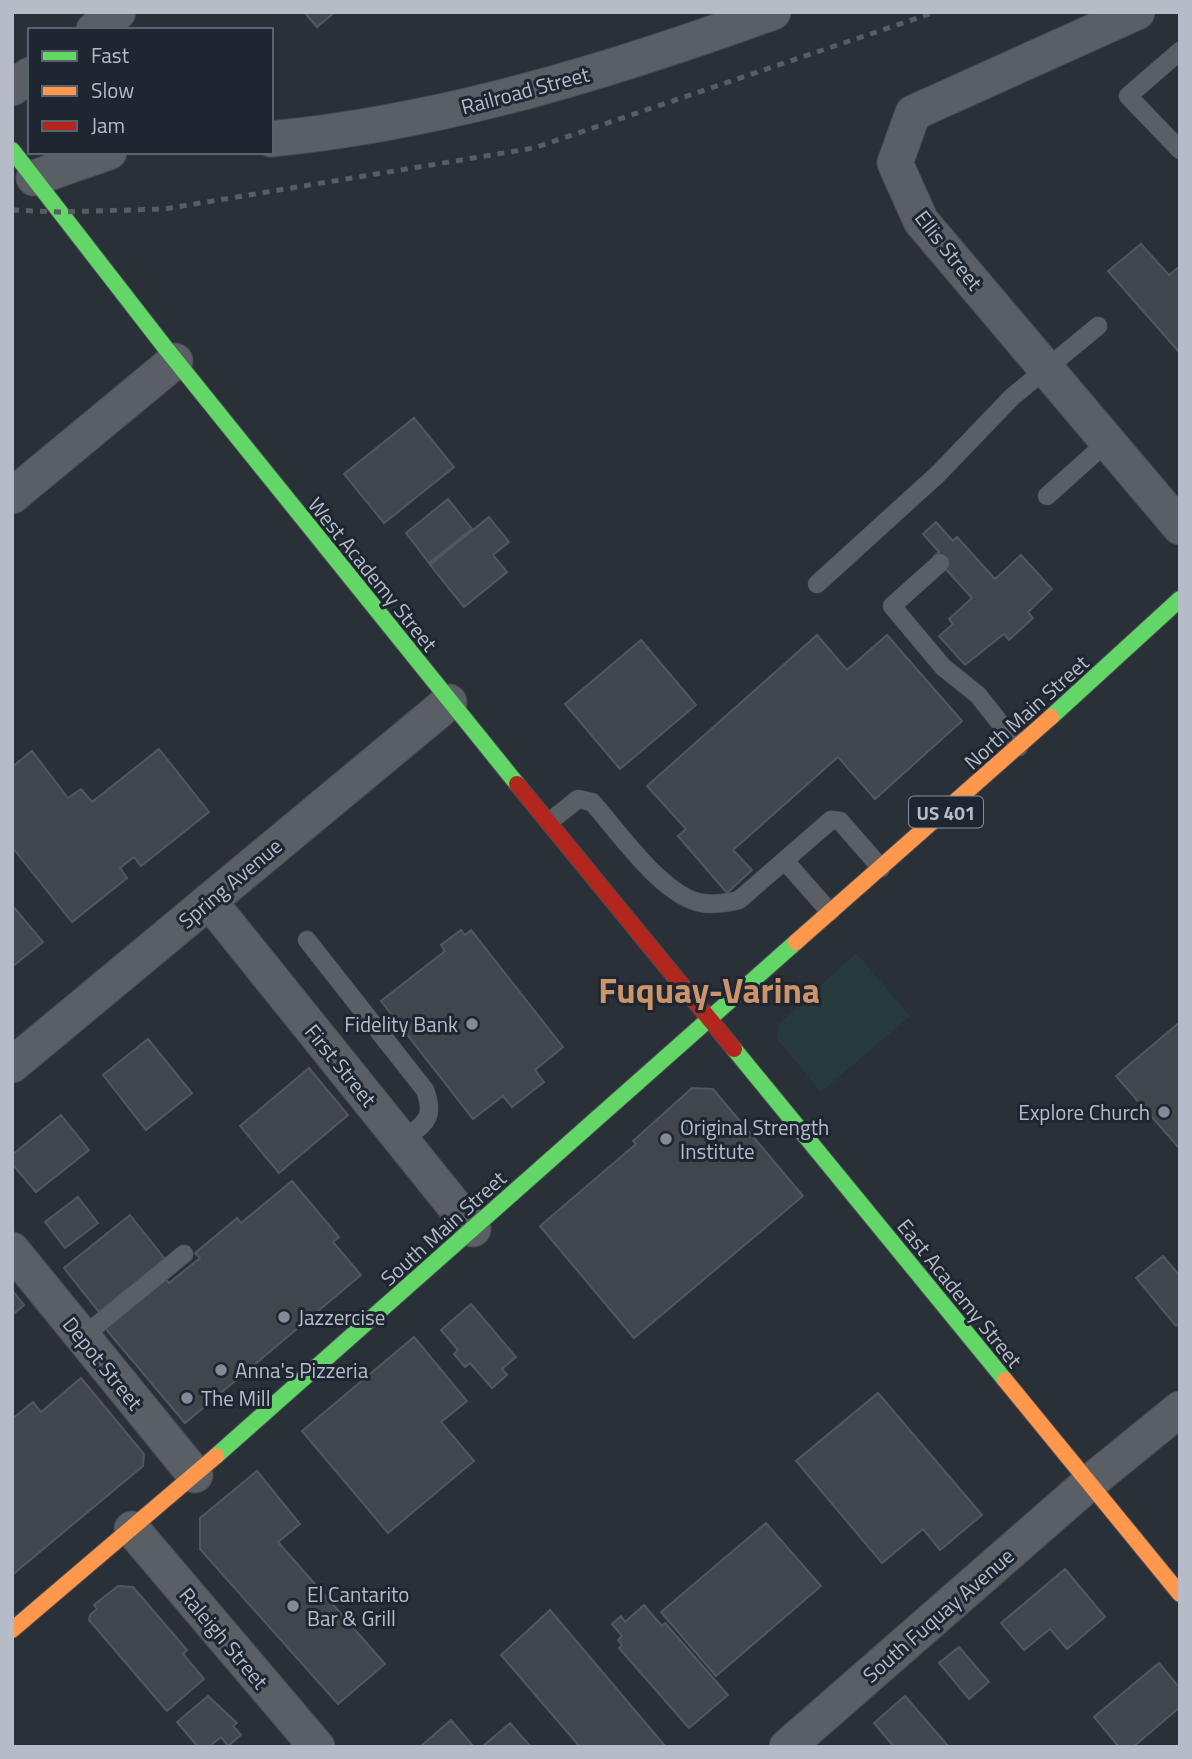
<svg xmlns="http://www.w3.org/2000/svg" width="1192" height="1759" viewBox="0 0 1192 1759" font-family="'Titillium Web',sans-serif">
<rect width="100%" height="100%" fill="#2a3037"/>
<path fill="#273a3c" d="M856,953L910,1016L821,1092L777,1039L779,1024Z"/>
<path fill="#41464c" stroke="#52575f" stroke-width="2" d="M304,12H335L317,27Z
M1141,244L1169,275L1180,266V353L1108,271Z
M414,418L454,467L384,523L344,474Z
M448,499L472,529L429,563L406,533Z
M489,517L509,542L493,555L507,572L464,607L430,565Z
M936,522L953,541L957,537L995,579L1021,555L1052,589L1028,612L1033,618L1009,640L1004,634L965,665L939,636L953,624L949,619L972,598L934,556L939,552L923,534Z
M817,635L847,670L887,635L962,721L875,799L838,757L733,850L752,870L727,893L678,836L686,829L647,786Z
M641,640L696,705L620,769L565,704Z
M159,749L209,812L141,866L134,857L120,868L127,878L72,922L12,847V767L32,751L68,798L81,789L92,802Z
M12,905L43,942L12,967Z
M461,930L465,935L471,930L563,1047L535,1070L544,1082L512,1107L503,1096L473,1119L381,1001L445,951L441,945Z
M1180,1022V1149L1116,1076Z
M148,1039L192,1093L146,1130L103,1075Z
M309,1068L348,1115L279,1173L240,1126Z
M692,1088L713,1089L803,1196L634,1338L540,1226L636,1144L633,1141Z
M61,1115L89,1150L36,1192L12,1164V1155Z
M292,1181L339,1237L333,1242L361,1275L185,1423L105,1328L165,1278L169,1283L200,1258L195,1253L237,1218L241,1223Z
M78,1197L98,1223L65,1248L45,1222Z
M130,1215L165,1259L99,1312L64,1268Z
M1163,1256L1180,1276V1323L1176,1326L1136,1278Z
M12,1290L24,1305L12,1315Z
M471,1304L516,1357L502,1369L507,1375L492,1388L470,1363L465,1367L454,1354L458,1350L441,1330Z
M414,1337L467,1401L441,1422L474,1461L388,1533L302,1431Z
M81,1378L144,1454L143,1466L12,1575V1419L33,1402L41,1412Z
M878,1393L982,1515L940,1550L923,1529L882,1563L796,1461Z
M257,1471L300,1524L278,1542L385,1664L338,1704L200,1549V1518Z
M766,1523L821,1586L716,1676L661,1612Z
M1065,1569L1105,1617L1067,1649L1050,1629L1024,1650L1001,1623Z
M118,1586L133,1587L187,1650L183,1654L204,1679L167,1711L89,1620L90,1615L97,1609L94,1605Z
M644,1605L662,1626L665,1623L728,1695L689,1728L619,1648L622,1645L618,1640L622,1636L612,1624L621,1616L625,1622Z
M550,1610L666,1747H580L501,1655Z
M959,1647L989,1682L969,1699L939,1663Z
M1159,1663L1180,1688V1707L1133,1747H1119L1094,1717Z
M208,1696L237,1723L233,1726L241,1735L228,1746L221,1737L209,1747H198L177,1722Z
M905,1696L949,1747H894L874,1723Z
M451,1720L474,1747H420Z
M510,1723L531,1747H482Z"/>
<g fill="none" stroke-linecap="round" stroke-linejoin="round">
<defs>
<path id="lane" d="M1180,51L1128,96L1180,150
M1047,496L1106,443
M940,563L892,606L943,667L978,695L1019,747
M817,584L938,474L1012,397L1098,326
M549,822L578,799L592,802C618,831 663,897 702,903C714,905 727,903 739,900L831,820L840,821L881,868
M785,861L830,912
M307,940L425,1090C436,1120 424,1123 402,1141
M81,1338L184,1254"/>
<path id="street" d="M1137,12L913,113L895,163L921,221L1180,527
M94,30L118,12
M12,88L30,75
M271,139C444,122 610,71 773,12
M34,178L109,152
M12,496L175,361
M209,901L473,1229
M12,1065L449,702
M12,1250L195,1475
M132,1529L317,1747
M787,1747L1089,1483L1180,1409"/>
<path id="fast" d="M12,150L164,346L517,784
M1051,717L1180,599
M734,1049L1005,1380
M216,1456L796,942"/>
<path id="slow" d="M796,942L1051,717
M1005,1380L1180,1594
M12,1630L216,1456"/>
<path id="jam" d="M517,784L734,1049"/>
</defs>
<use href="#lane" stroke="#484c52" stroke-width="19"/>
<use href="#street" stroke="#484c52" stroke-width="37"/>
<use href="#fast" stroke="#484c52" stroke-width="18"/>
<use href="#slow" stroke="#484c52" stroke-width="18"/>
<use href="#jam" stroke="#484c52" stroke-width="18"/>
<use href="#lane" stroke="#5a5e65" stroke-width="18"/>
<use href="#street" stroke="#5a5e65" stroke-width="35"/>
<use href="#fast" stroke="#63d668" stroke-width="16"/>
<use href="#slow" stroke="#ff974d" stroke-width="16"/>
<use href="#jam" stroke="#b3261e" stroke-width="16"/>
<path stroke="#595d62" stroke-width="5" stroke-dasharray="7 7" stroke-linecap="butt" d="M12,210L59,212L164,209L534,148L935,12"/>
</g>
<g fill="#848b95" stroke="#1e2631" stroke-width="2.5">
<circle cx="472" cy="1024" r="7"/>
<circle cx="1164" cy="1112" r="7"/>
<circle cx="666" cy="1139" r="7"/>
<circle cx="284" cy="1317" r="7"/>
<circle cx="221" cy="1370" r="7"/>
<circle cx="187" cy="1398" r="7"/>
<circle cx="293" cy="1606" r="7"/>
</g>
<g text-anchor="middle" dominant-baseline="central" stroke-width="6" stroke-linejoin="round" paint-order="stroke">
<rect fill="#1e2631" stroke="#888f9b" stroke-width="2" x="909" y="796.5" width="74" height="31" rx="5"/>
<g font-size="19" font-weight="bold" fill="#b5bcc8">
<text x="946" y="812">US 401</text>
</g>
<g font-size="21" fill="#b5bcc8" stroke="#1e2631">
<text transform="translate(525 90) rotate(-15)">Railroad Street</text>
<text transform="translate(949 250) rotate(52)">Ellis Street</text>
<text transform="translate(373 574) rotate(51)">West Academy Street</text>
<text transform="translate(1026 712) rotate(-42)">North Main Street</text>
<text transform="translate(230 883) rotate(-40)">Spring Avenue</text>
<text transform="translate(341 1065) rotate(51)">First Street</text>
<text transform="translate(443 1228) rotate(-42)">South Main Street</text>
<text transform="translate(960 1293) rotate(51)">East Academy Street</text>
<text transform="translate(103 1363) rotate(51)">Depot Street</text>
<text transform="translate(938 1615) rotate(-41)">South Fuquay Avenue</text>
<text transform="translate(224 1638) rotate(50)">Raleigh Street</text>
</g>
<g font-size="21" fill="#b5bcc8" stroke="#1e2631" text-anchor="start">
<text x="458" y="1024" text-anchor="end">Fidelity Bank</text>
<text x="1150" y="1112" text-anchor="end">Explore Church</text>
<text x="680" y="1127">Original Strength<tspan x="680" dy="24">Institute</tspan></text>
<text x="298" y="1317">Jazzercise</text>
<text x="235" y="1370">Anna's Pizzeria</text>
<text x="201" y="1398">The Mill</text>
<text x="307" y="1594">El Cantarito<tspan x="307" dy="24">Bar &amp; Grill</tspan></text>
</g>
<g font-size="35" font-weight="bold" fill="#ce9469" stroke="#1e2631">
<text x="709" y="990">Fuquay-Varina</text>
</g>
</g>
<rect width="1192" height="1759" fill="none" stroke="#b5bcc8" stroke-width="28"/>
<rect x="28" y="28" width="245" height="126" fill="#1e2631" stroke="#5a626d" stroke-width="2"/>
<rect x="42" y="51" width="35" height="10" fill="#63d668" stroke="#5a626d" stroke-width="2"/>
<text x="91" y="63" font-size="21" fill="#b5bcc8">Fast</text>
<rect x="42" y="86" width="35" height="10" fill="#ff974d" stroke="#5a626d" stroke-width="2"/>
<text x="91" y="98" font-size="21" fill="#b5bcc8">Slow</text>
<rect x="42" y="121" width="35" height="10" fill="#b3261e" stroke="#5a626d" stroke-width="2"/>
<text x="91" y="133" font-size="21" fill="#b5bcc8">Jam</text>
</svg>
